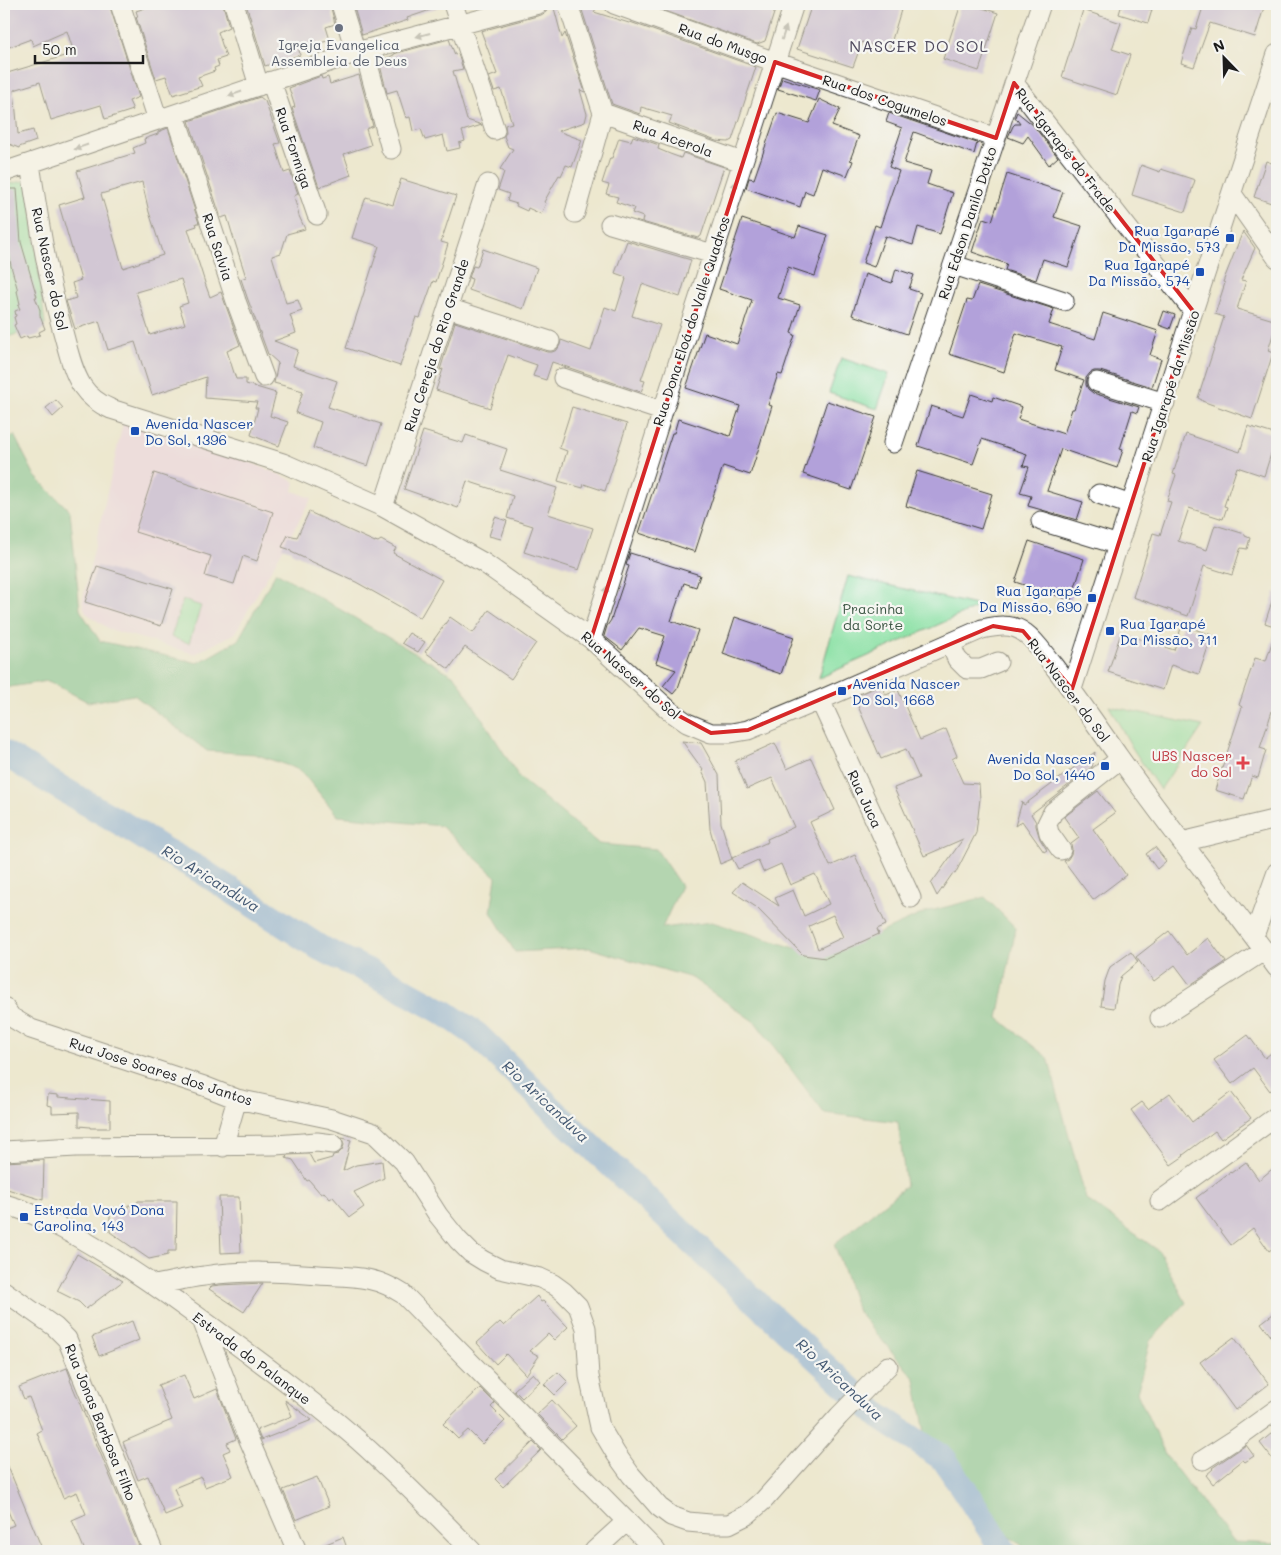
<svg xmlns="http://www.w3.org/2000/svg" width="1281" height="1555" viewBox="0 0 1281 1555" font-family="Mali,sans-serif">
<rect width="100%" height="100%" fill="#f6f6f2"/>
<filter id="ink" filterUnits="userSpaceOnUse"><feTurbulence type="fractalNoise" baseFrequency=".02" numOctaves="2"/><feDisplacementMap in="SourceGraphic" scale="10" xChannelSelector="R" yChannelSelector="G"/><feConvolveMatrix kernelMatrix="1 2 1 2 8 2 1 2 1" color-interpolation-filters="sRGB"/></filter>
<filter id="wash" filterUnits="userSpaceOnUse"><feTurbulence type="fractalNoise" baseFrequency=".0096" numOctaves="4" result="noise"/><feDisplacementMap in="SourceGraphic" scale="20" xChannelSelector="R" yChannelSelector="G"/><feGaussianBlur stdDeviation="1.12" result="paint"/><feColorMatrix in="noise" values="0 0 0 0 0 0 0 0 0 0 0 0 0 0 0 0 0 1.4 0 .05"/><feComposite in="paint" operator="in"/></filter>
<g filter="url(#wash)">
<rect width="100%" height="100%" fill="#ede8cf"/>
<path fill="#edd1e9" d="M123,423L222,451L279,474L295,482L293,491L312,498L235,633L195,654L109,629L86,613L82,602Z"/>
<path fill="#8be1a5" stroke="#547e60" d="M28,180L45,325L4,338V185Z
M841,358L889,374L877,409L829,393Z
M848,576L980,606L819,678Z
M183,600L201,606L189,643L171,637Z
M1109,706L1203,726L1160,790L1133,749Z"/>
<path fill="#70bf8a" stroke="#466e53" d="M14,435L35,476L70,511L80,610L100,641L198,663L238,640L276,572L456,677L519,777L599,844L656,849L681,886L662,928L712,922L808,952L833,954L926,912L985,897L1016,928L998,1018L1048,1058L1086,1199L1159,1251L1186,1303L1150,1341L1137,1393L1166,1456L1233,1542L1277,1544V1551H1029L995,1525L927,1443L915,1379L858,1312L834,1244L906,1186L898,1122L824,1113L756,1023L692,978L589,948L515,952L491,912L496,877L441,826L338,816L300,770L255,754L207,751L134,695L88,702L48,681L4,688V443Z"/>
<g fill="none" stroke-linecap="round" stroke-linejoin="round">
<path stroke="#72a2db" stroke-width="26" d="M4,753L52,783L126,826L162,849L200,870L320,948L376,975L445,1013L477,1035L554,1111L744,1291L880,1417L944,1459L1004,1551"/>
</g>
<g id="blocks">
<path fill="#b2a1da" fill-rule="evenodd" d="M4,4H109L139,97L129,101L133,110L105,119L101,105L51,120L40,82L14,90L18,134L33,130L36,141L19,147V148L4,142V137L6,134L4,133V74L74,53L67,31L33,46L31,39L4,49Z
M144,4H223L229,27L218,32L226,57L217,60L219,66L214,68L215,71L198,77L202,86L173,95L166,76L156,79L136,17H138L136,11L145,8Z
M246,4H330L335,24L326,27L330,40L299,50L300,55L265,66Z
M353,4H441L442,6L407,18L408,20L362,35Z
M549,4H551L554,8L562,38L565,33L585,92L580,90L587,114L585,122L558,131L582,140L572,167L566,165L561,176L559,175L544,202L546,203L541,214L528,208L527,211L516,206L517,204L507,201L509,194L498,190L504,172L500,169L513,149L508,147L504,136L506,132L505,125L512,123L501,89L494,91L489,77L497,74L481,31L541,15L546,12Z
M646,4H777L765,41L757,44Z
M812,4H860L871,7L872,4H883L901,10L889,50L862,42L853,67L797,49Z
M961,4H970L998,13L979,71L943,59Z
M1122,4H1141L1140,6L1152,10L1148,23L1119,14Z
M1204,4H1265L1255,37L1210,23L1194,67L1181,63L1192,28L1196,29Z
M581,7H597L594,12L629,23L630,22L756,67L732,140L728,142L716,141L669,123L672,116L641,107L640,114L612,104Z
M1083,10L1121,23L1112,49L1130,55L1117,95L1062,77Z
M449,39L455,55L458,54L463,69L453,71L467,120L482,125L462,131L465,141L459,143L460,148L447,151L443,135L425,140L421,129L413,131L410,117L406,118L397,90L387,93L379,61L394,55V54L397,53Z
M359,75L373,126L366,129L371,145L344,154L351,175L319,187L292,108L295,107L289,88L321,76L322,79L328,77L330,84Z
M782,78L820,90L816,101L778,89Z
M260,97L265,101L280,143L275,144L284,173L290,171L298,194L294,196L299,216L305,229L287,234L281,253L272,256L286,303L298,300L302,311L290,315L296,333L274,341L298,350L293,366L337,381L328,407L381,424L368,466L313,448L321,422L296,413L303,391L274,383L278,363L268,354L247,297L241,279L246,277L232,233L227,216L221,218L189,121Z
M819,99L840,109L832,126L859,136L850,160L853,161L847,176L822,167L813,194L805,191L800,207L746,188L749,178L754,179L777,113L809,123Z
M1017,112L1033,125L1058,157L1049,165L1028,136L1023,143L1008,137L1013,126L1015,124H1020L1015,117Z
M889,113L977,143L974,154L914,132L904,163L931,171L927,184L953,193L940,234L918,227L913,245L885,236L874,267L863,263L875,225L880,227L899,171L889,167L902,128L886,122Z
M168,128L199,223H196L197,226L188,229L206,286L210,297L221,292L240,345L227,351L236,379H246V384L276,393L270,416L288,422L279,446L251,435L258,408H255L257,402L205,398L206,377L152,395L135,342L108,350L99,321L75,329L66,301L76,298L72,283L81,280L59,205L85,197L77,171L135,153L133,148L145,143L144,139L158,134V132ZM142,182L149,212L163,255L123,268L101,194ZM181,279L188,303L179,306L185,324L150,335L136,292Z
M633,136L659,145L658,149L670,154L681,158L683,153L724,167L701,236L698,238L642,222L643,217L632,213L634,208L616,202L618,197L606,194L609,185L602,183L610,158H612L619,138L631,141Z
M1266,161L1277,165V205L1254,197Z
M1141,165L1160,172L1161,169L1195,180L1185,212L1132,195Z
M1007,174L1063,192L1054,217L1082,226L1068,267L1043,259L1036,280L1005,270L1007,264L972,252L983,218L992,221Z
M401,179L456,196L441,242L448,244L436,282L433,281L420,318L416,317L400,366L346,348L379,246L352,238L357,222L366,197L393,205Z
M4,189H17L21,242L37,297H35L40,310V316L45,329L39,332L40,335L28,338L27,336L20,339L14,325L16,324L14,317L16,316L15,311L20,309L18,305L20,304L17,291H18L11,266L7,244H8L4,218Z
M742,219L795,237L799,226L828,235L815,276L788,267L778,298L800,305L791,333L795,335L782,375L778,374L768,405L772,406L755,460L750,475L723,466L695,552L639,533L672,433H674L678,419L730,436L740,406L686,388L705,333L737,344L752,300L719,289Z
M1243,231L1255,248L1241,280L1246,281L1237,309L1277,321L1268,351L1273,353L1252,419L1202,401V400L1198,398L1224,317L1215,314L1225,283L1223,282Z
M627,241L691,260L680,297L642,284L632,316L660,325L641,380L645,381L641,392L552,362L546,380L533,376L537,365L508,355L490,408L436,390L443,369L440,370L455,322L547,352H552L557,350L560,345L561,340L591,351L605,307L616,311L626,279H625L626,277L615,273Z
M483,249L537,268L523,309L469,290L472,279L469,278L473,266L477,267Z
M896,269L914,275L909,289L921,293L907,334L852,315L865,274L892,283Z
M978,285L1054,309L1049,324L1095,339L1103,313L1158,331L1150,355L1161,359L1152,387L1100,371H1094L1090,373L1086,378V385L1088,389L1093,393L1139,407L1137,413L1132,411L1120,449L1123,450L1117,468L1061,449L1047,491L1083,502L1077,520L1028,506L1031,496L1020,493L1029,467L1023,466L1027,454L982,439L973,464L918,446L931,406L963,416L971,394L992,401L993,397L1022,407L1018,419L1064,434L1072,409H1074L1084,380L1055,370L1062,347L1016,333L1004,372L949,354L967,300L972,301Z
M1164,311L1175,315L1170,329L1159,325Z
M56,400L63,408L53,417L46,408Z
M827,401L876,417L851,490L803,474Z
M572,407L627,424L605,491L584,484L583,488L558,481L567,451L559,448Z
M1248,426L1277,435L1264,476L1237,467L1224,506L1227,507L1223,519L1189,508L1178,541L1207,550L1215,525L1245,534V536L1250,538L1247,549L1241,548L1240,550L1232,575L1204,566L1188,616L1133,597L1153,533L1160,535L1171,502L1167,501L1176,475L1173,474L1186,434L1240,452Z
M423,431L463,443L466,435L507,449L500,470L557,488L548,514L593,528L579,570L524,552L533,526L507,518L513,496L467,481L458,508L404,489Z
M917,471L992,494L981,529L906,506Z
M154,473L273,512L257,561L243,556L234,584L205,576L211,556L135,532Z
M309,512L375,542V541L378,542L381,540L396,548L393,553L442,580L420,618L356,582L291,552V550L282,547L288,535L297,537Z
M495,517L507,521L501,539L489,536Z
M1029,541L1084,559L1071,600L1015,582Z
M630,553L700,575L696,587L684,583L671,621L698,630L678,688L673,694L663,686L676,670L656,663L665,636L639,628L622,650L604,636L607,626L611,620L629,566L626,565Z
M97,566L173,589L161,626L85,602Z
M1275,592L1277,593V627L1265,623Z
M489,610L536,643L511,679L465,647L449,669L425,652L450,617L473,633Z
M735,617L794,637L781,674L723,654Z
M1182,625L1212,635L1199,674L1171,665L1163,690L1108,672L1121,633L1174,650Z
M409,633L425,642L418,652L402,643Z
M1275,633H1277V709L1273,708L1260,748L1266,750L1258,778L1252,776L1244,799L1215,790L1242,707L1239,705L1255,658L1266,661Z
M881,685L886,695L898,690L920,740L946,729L957,756L952,759L963,783L979,784L980,799L976,833L955,874L953,873L937,896L931,884L963,839L924,856L894,788L919,778L906,749L881,759L854,697Z
M682,741L701,743L719,775L721,823L732,859L720,864L710,829L707,782L702,771L703,770Z
M775,743L787,769L811,758L835,810L810,822L830,866L855,855L886,925L877,929L879,934L826,958L803,955L756,907L733,892L742,882L779,906L775,898L793,890L804,916L829,904L815,874L790,885L781,864L763,872L758,860L738,869L732,858L768,842L767,839L794,827L772,778L747,789L735,761ZM833,915L843,937L818,949L809,926Z
M1095,752L1092,767L1031,814L1036,822V826L1040,839L1047,850L1044,852L1022,821L1015,826L1022,802L1024,805Z
M1098,791L1115,813L1093,829L1126,875L1093,900L1064,861L1068,859L1071,854L1072,849L1071,844L1079,838L1064,817Z
M1155,847L1166,861L1157,869L1146,854Z
M1169,931L1187,955L1208,938L1226,962L1190,985L1175,965L1154,981L1136,957Z
M1131,952L1138,962L1121,976L1118,985L1114,1008L1101,1006L1105,981L1110,967Z
M1248,1035L1265,1058L1277,1048V1085L1270,1091L1253,1068L1232,1084L1214,1060Z
M1231,1092L1251,1118L1221,1139L1215,1131L1183,1155L1184,1156L1171,1165L1131,1110L1142,1102L1148,1109L1170,1093L1192,1122Z
M48,1094L58,1095V1097L110,1101V1128H90V1127L79,1126V1112L52,1113V1106L47,1105Z
M342,1138L351,1140L343,1171L356,1165L382,1161L384,1178L354,1192L364,1207L350,1217L333,1197L330,1199L324,1192L321,1194L309,1180L307,1181L293,1160L286,1158L287,1155L309,1154L314,1163L332,1158L333,1155L338,1154L342,1150L344,1145Z
M44,1160L43,1200L4,1188V1162Z
M1246,1162L1259,1180L1277,1165V1245L1269,1251L1253,1228L1231,1245L1196,1198L1230,1172L1231,1173Z
M219,1197H239L241,1252L221,1253Z
M138,1201H177L176,1251H168V1255L149,1259L110,1232V1208H128V1205L136,1206Z
M77,1254L123,1281L86,1309L79,1302L57,1291Z
M263,1283L244,1312L209,1289L212,1286L220,1285Z
M537,1296L541,1302L543,1301L568,1327L554,1340L548,1334L530,1351L539,1356L526,1375L506,1354L496,1364L477,1343L500,1322L504,1326Z
M1277,1311V1344L1261,1323Z
M132,1321L139,1340L99,1356L92,1337Z
M1234,1337L1269,1384L1235,1410L1200,1362Z
M67,1368L71,1379L70,1380L141,1551H85L72,1520L86,1514L77,1492L63,1498L37,1433L42,1430L29,1397L24,1399L19,1387Z
M558,1372L568,1382L555,1395L544,1384Z
M533,1373L540,1381L522,1398L514,1390Z
M184,1375L194,1399L217,1389L236,1439L227,1443L230,1450L223,1453L233,1476L205,1487L201,1477L174,1488L182,1508L165,1515L148,1476L138,1480L123,1442L162,1425V1424L172,1420L158,1385Z
M480,1388L495,1403L491,1407L505,1421L482,1444L468,1430L458,1439L443,1424Z
M285,1400L312,1420L261,1440L257,1430L292,1416Z
M552,1400L576,1426L562,1439L537,1414Z
M1272,1433L1277,1440V1465L1260,1443Z
M533,1442L541,1450L503,1487L495,1479Z
M1246,1445L1254,1456L1245,1462L1243,1460L1213,1484L1206,1475L1213,1469L1212,1468Z
M4,1457L36,1534L43,1551H4V1529L14,1525L4,1502Z
M317,1477L329,1506L296,1520L283,1490Z
M343,1537L348,1551H309Z"/>
</g>
</g>
<g filter="url(#ink)">
<use href="#blocks" fill-opacity="0" stroke="#3b3b37" stroke-width="1"/>
<g fill="none" stroke-linecap="round" stroke-linejoin="round">
<defs>
<path id="minor" d="M120,4L158,120
M234,4L259,86
M341,4L356,53
M453,4L495,130
M568,4L603,113L575,213
M614,4L775,62L996,138
M364,50L391,149
M271,81L317,215
M1014,83L1193,311
M603,113L742,162
M175,115L236,301L264,377
M30,164C39,221 47,277 63,332C68,350 72,370 82,386C90,398 99,404 111,409L283,463L383,507L484,563L591,639L670,711L687,723L711,733H731L748,730L820,700L982,629C997,626 1012,623 1025,633C1036,641 1044,654 1053,665C1076,695 1097,726 1119,757C1170,829 1225,897 1277,968
M4,172L364,50L538,4
M1232,194L1277,258
M610,224L713,254
M954,265L1064,301
M448,308L550,341
M563,378L662,411
M1097,382L1165,403
M893,443L1041,4
M1099,494L1131,505
M383,507L488,184
M1041,521L1119,545
M591,639C657,427 725,215 794,4
M950,643L957,659L967,669H981L998,662
M1072,689L1193,311L1277,54
M820,700L911,898
M1182,842L1277,819
M1061,850L1049,833L1047,824L1053,812L1120,759
M1254,936L1277,872
M4,1007L11,1017L31,1029L204,1086L237,1099L332,1119L374,1133L404,1162L438,1215L458,1240L471,1253L484,1261L500,1269L540,1278L553,1284L564,1292L578,1306L586,1328L589,1376L600,1427L616,1454L631,1475L659,1507L671,1516L688,1522L710,1524H729L747,1515L764,1500L839,1416L888,1366
M1160,1018L1265,950
M223,1147L237,1099
M4,1151L76,1147L275,1145L317,1142L333,1144
M1160,1201L1277,1116
M4,1204C24,1209 44,1219 63,1229C108,1253 149,1281 190,1311C247,1352 305,1394 358,1440C398,1476 435,1513 472,1551
M155,1285C171,1282 187,1278 204,1276C242,1270 281,1272 319,1275C353,1277 374,1275 403,1294L656,1551
M4,1291L55,1327L67,1339L153,1551
M202,1320L243,1426L297,1551
M1203,1460L1234,1440L1277,1409
M594,1551L627,1521"/>
</defs>
<use href="#minor" stroke="#3b3b37" stroke-width="21"/>
<use href="#minor" stroke="#fff" stroke-width="19"/>
</g>
<defs><path id="oneway-solid" d="M-6-.8H1V-3.2L6.5 0L1 3.2V.8H-6Z" transform="scale(1.25)"/></defs>
<g fill="#999">
<use href="#oneway-solid" transform="translate(784 33) rotate(-72)"/>
<use href="#oneway-solid" transform="translate(423 35) rotate(165)"/>
<use href="#oneway-solid" transform="translate(235 94) rotate(161)"/>
<use href="#oneway-solid" transform="translate(81 147) rotate(161)"/>
<use href="#oneway-solid" transform="translate(734 188) rotate(-73)"/>
<use href="#oneway-solid" transform="translate(605 593) rotate(-73)"/>
</g>
</g>
<path d="M0 0H1281V1555H0ZM775,62L996,138L1014,83L1193,311L1072,689L1023,631L993,626L748,730L711,733L670,711L591,639Z" fill="#ede8cf" fill-opacity=".55" fill-rule="evenodd"/>
<path fill="none" stroke="#d62828" stroke-width="4" stroke-linejoin="round" d="M775,62L996,138L1014,83L1193,311L1072,689L1023,631L993,626L748,730L711,733L670,711L591,639Z"/>
<circle fill="#6b7280" stroke="#f6f6f2" stroke-width="2" cx="339" cy="28" r="5"/>
<g fill="#1a4fb4" stroke="#f6f6f2" stroke-width="2">
<rect x="1225" y="233" width="10" height="10" rx="2.5"/>
<rect x="1195" y="267" width="10" height="10" rx="2.5"/>
<rect x="130" y="426" width="10" height="10" rx="2.5"/>
<rect x="1087" y="593" width="10" height="10" rx="2.5"/>
<rect x="1105" y="626" width="10" height="10" rx="2.5"/>
<rect x="837" y="686" width="10" height="10" rx="2.5"/>
<rect x="1100" y="761" width="10" height="10" rx="2.5"/>
<rect x="19" y="1212" width="10" height="10" rx="2.5"/>
</g>
<path fill="#e0444e" stroke="#f6f6f2" stroke-width="2" d="M1240.5 755.5h5v5h5v5h-5v5h-5v-5h-5v-5h5z"/>
<g text-anchor="middle" dominant-baseline="central" stroke-width="4.5" stroke-linejoin="round" paint-order="stroke">
<g font-size="14" fill="#1c1c1c" stroke="#f6f6f2">
<text transform="translate(723 43) rotate(20)">Rua do Musgo</text>
<text transform="translate(885 100) rotate(19)">Rua dos Cogumelos</text>
<text transform="translate(673 138) rotate(20)">Rua Acerola</text>
<text transform="translate(294 148) rotate(71)">Rua Formiga</text>
<text transform="translate(1066 150) rotate(52)">Rua Igarapé do Frade</text>
<text transform="translate(967 223) rotate(-72)">Rua Edson Danilo Dotto</text>
<text transform="translate(218 247) rotate(72)">Rua Salvia</text>
<text transform="translate(50 269) rotate(78)">Rua Nascer do Sol</text>
<text transform="translate(691 321) rotate(-72)">Rua Dona Eloá do Valle Quadros</text>
<text transform="translate(436 345) rotate(-72)">Rua Cereja do Rio Grande</text>
<text transform="translate(1170 386) rotate(-72)">Rua Igarapé da Missão</text>
<text transform="translate(631 675) rotate(41)">Rua Nascer do Sol</text>
<text transform="translate(1069 690) rotate(53)">Rua Nascer do Sol</text>
<text transform="translate(865 799) rotate(65)">Rua Juca</text>
<text transform="translate(161 1071) rotate(18)">Rua Jose Soares dos Jantos</text>
<text transform="translate(252 1358) rotate(37)">Estrada do Palanque</text>
<text transform="translate(101 1422) rotate(68)">Rua Jonas Barbosa Filho</text>
</g>
<g font-size="14" fill="#5b616d" stroke="#f6f6f2">
<text x="339" y="44">Igreja Evangelica<tspan x="339" dy="16">Assembleia de Deus</tspan></text>
</g>
<g font-size="14" fill="#164399" stroke="#f6f6f2" text-anchor="end">
<text x="1220" y="230">Rua Igarapé<tspan x="1220" dy="16">Da Missão, 573</tspan></text>
<text x="1190" y="264">Rua Igarapé<tspan x="1190" dy="16">Da Missão, 574</tspan></text>
<text x="145" y="423" text-anchor="start">Avenida Nascer<tspan x="145" dy="16">Do Sol, 1396</tspan></text>
<text x="1082" y="590">Rua Igarapé<tspan x="1082" dy="16">Da Missão, 690</tspan></text>
<text x="1120" y="623" text-anchor="start">Rua Igarapé<tspan x="1120" dy="16">Da Missão, 711</tspan></text>
<text x="852" y="683" text-anchor="start">Avenida Nascer<tspan x="852" dy="16">Do Sol, 1668</tspan></text>
<text x="1095" y="758">Avenida Nascer<tspan x="1095" dy="16">Do Sol, 1440</tspan></text>
<text x="34" y="1209" text-anchor="start">Estrada Vovó Dona<tspan x="34" dy="16">Carolina, 143</tspan></text>
</g>
<g font-size="14" fill="#3d5745" stroke="#f6f6f2">
<text x="873" y="608">Pracinha<tspan x="873" dy="16">da Sorte</tspan></text>
</g>
<g font-size="14" fill="#be3a42" stroke="#f6f6f2" text-anchor="end">
<text x="1232" y="755">UBS Nascer<tspan x="1232" dy="16">do Sol</tspan></text>
</g>
<g font-size="15" font-style="italic" fill="#435872" stroke="#f6f6f2">
<text transform="translate(211 878) rotate(32)">Rio Aricanduva</text>
<text transform="translate(546 1101) rotate(43)">Rio Aricanduva</text>
<text transform="translate(840 1379) rotate(43)">Rio Aricanduva</text>
</g>
<g font-size="16" letter-spacing="1" fill="#504b5e" stroke="#f6f6f2">
<text x="919" y="45">NASCER DO SOL</text>
</g>
</g>
<rect width="1281" height="1555" fill="none" stroke="#f6f6f2" stroke-width="20"/>
<g transform="translate(1224 58) rotate(337)" stroke="#f6f6f2" stroke-width="4" paint-order="stroke">
<path d="M0-4L9 19L0 12L-9 19Z" fill="#1c1c1c"/>
<text y="-8" font-size="14" font-weight="bold" text-anchor="middle" fill="#1c1c1c">N</text>
</g>
<path d="M35 55v8h108v-8" fill="none" stroke="#1c1c1c" stroke-width="2.5"/>
<text x="42" y="55" font-size="15" fill="#1c1c1c" stroke="#f6f6f2" stroke-width="4" paint-order="stroke">50 m</text>
</svg>
